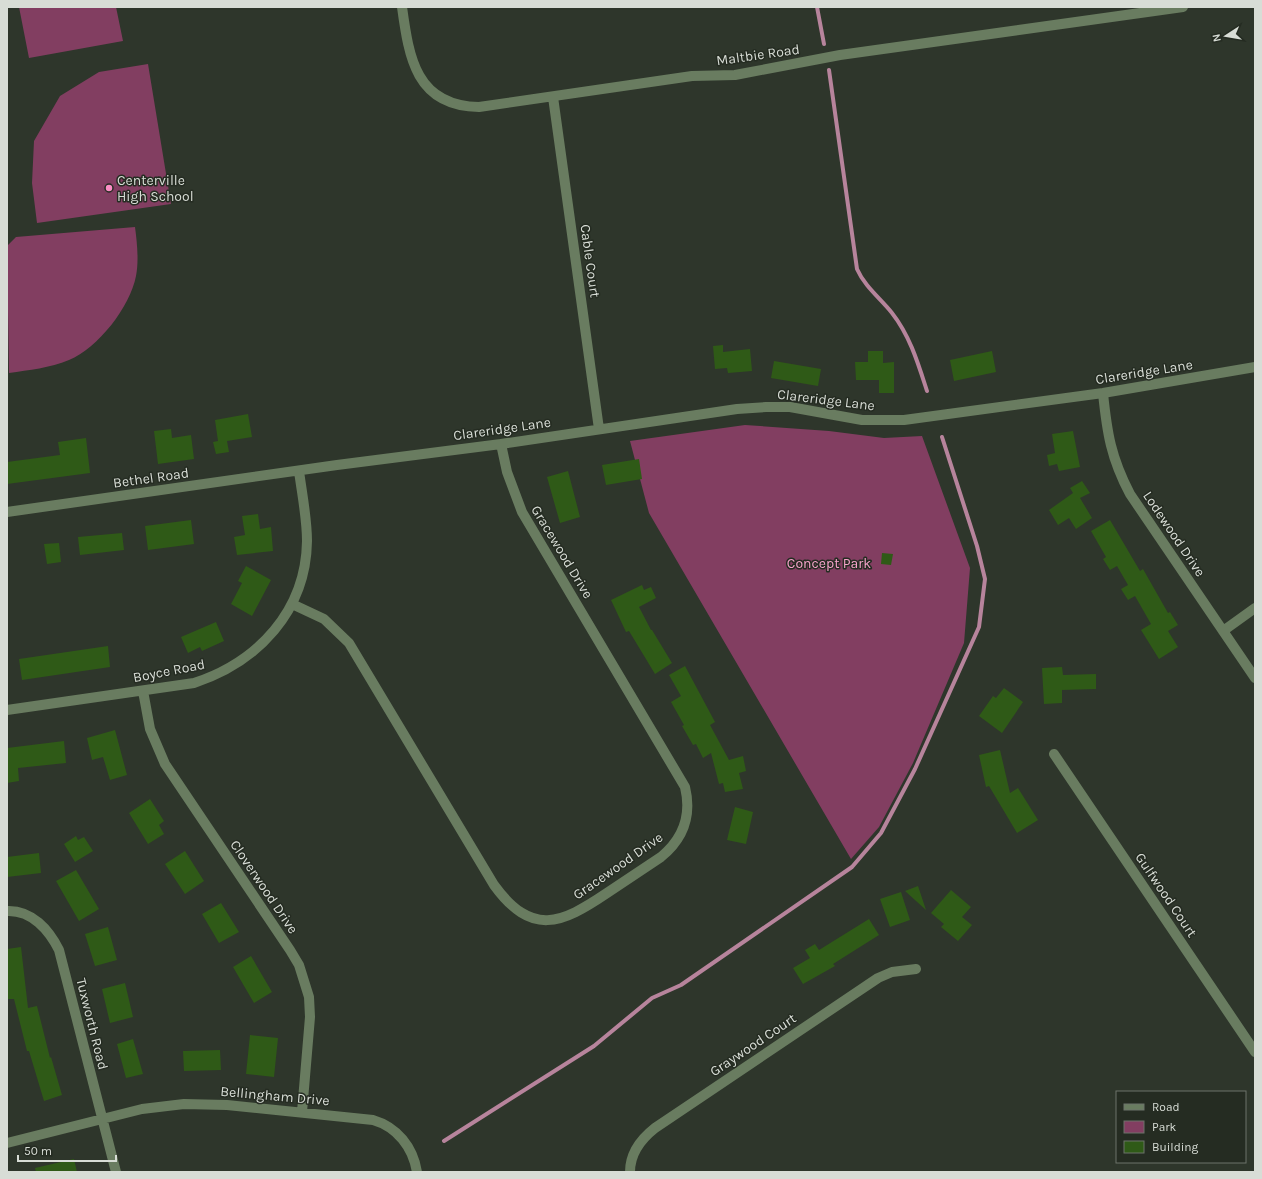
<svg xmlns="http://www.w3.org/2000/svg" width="1262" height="1179" viewBox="0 0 1262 1179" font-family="Karla,sans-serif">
<rect width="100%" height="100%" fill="#2e362b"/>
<path fill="#823e61" d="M19,7H116L123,41L29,58Z
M148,64L171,204L37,223L32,183L34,141L60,96L99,72Z
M135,227C137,242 139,261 136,276C130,307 98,348 69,360C50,368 29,370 9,373L7,246L16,237Z
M745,425L829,431L884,438L922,436L970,568L964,643L913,763L879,827L851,859L649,513L630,441Z"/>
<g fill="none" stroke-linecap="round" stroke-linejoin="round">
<path stroke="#b7849c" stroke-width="4" d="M817,7L824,44
M829,70L857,269C865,287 880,298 892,313C910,336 918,363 927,391
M444,1141L594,1046L652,998L681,985L852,867L881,833L915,769L979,627L985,579L977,546L942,437"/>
</g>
<path fill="#2f5a17" d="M723,345V352L750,349L752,371L728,373L727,368L715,369L713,346Z
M868,351H883V363L894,362V393H879V380H856L855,362H868Z
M992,351L996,372L954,381L950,360Z
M774,361L821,369L818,386L771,378Z
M248,414L252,437L227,441L229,452L216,454L213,442L218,441L215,420Z
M171,429L172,438L191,435L194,459L158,464L154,431Z
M1073,431L1080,467L1059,471L1057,464L1049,466L1047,455L1055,453L1052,434Z
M86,438L90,473L7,484V462L60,455L58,442Z
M639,459L642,479L606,485L602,465Z
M568,471L580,517L560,523L547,477Z
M1082,481L1090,493L1080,498L1092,518L1076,529L1069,518L1058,525L1049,510L1073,493L1070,488Z
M258,514L260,529L271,527L273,551L237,555L234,537L245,535L242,516Z
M191,520L194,544L148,550L145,526Z
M1110,520L1140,571L1143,569L1168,613L1170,612L1178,625L1168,631L1178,647L1159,659L1141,630L1151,624L1135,596L1128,600L1121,589L1128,585L1117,566L1110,570L1103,559L1106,557L1091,531Z
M122,533L124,550L80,555L78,537Z
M59,543L61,562L47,564L44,544Z
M882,553L893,554L891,565L881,564Z
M246,566L271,580L252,616L231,604L242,583L238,581Z
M642,585L644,590L651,587L656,598L639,607L651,630H652L672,663L655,674L629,631L626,632L611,600Z
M216,622L224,641L202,651L200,647L188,653L181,637Z
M108,646L110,667L22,680L19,659Z
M685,666L715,722L710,725L729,760L743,756L746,771L739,773L743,789L725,792L723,783L719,784L711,753L703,758L696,744L693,745L682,726L684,725L671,702L681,696L669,675Z
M1062,667L1063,675L1096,674V689L1062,690V703L1044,704L1042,668Z
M1004,688L1023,702L1002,733L979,716L993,696L996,698Z
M115,730L127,775L110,780L103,757L92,760L87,738Z
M64,741L66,763L18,768L19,781L7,783V748Z
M1000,750L1010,793L1018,788L1038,820L1017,833L989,786L986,787L979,755Z
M150,799L164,821L159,825L164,834L148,844L129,813Z
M735,807L753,812L746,844L727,840Z
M76,836L78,840L84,837L93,851L75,862L64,844Z
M185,851L204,881L185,894L165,864Z
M39,853L41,873L7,877V857Z
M76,870L99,909L79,921L56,881Z
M918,886L926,910L905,891Z
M951,890L971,907L962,917L972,925L958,941L941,927L944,924L931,913Z
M901,892L910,920L890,927L880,899Z
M221,903L239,932L219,943L202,914Z
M869,919L879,935L833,964L835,966L803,984L793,968L810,958L805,950L815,944L819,950Z
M108,927L117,960L95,966L85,934Z
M21,947L28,1008L37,1006L50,1058L51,1057L62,1095L44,1101L29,1051H27L14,999H7V949Z
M251,956L272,992L254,1003L233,967Z
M125,983L133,1017L110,1023L102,989Z
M250,1035L278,1038L274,1077L246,1074Z
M133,1039L143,1074L126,1078L117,1044Z
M220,1050L221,1070L184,1071L183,1051Z
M74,1159L77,1172H36L35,1168Z"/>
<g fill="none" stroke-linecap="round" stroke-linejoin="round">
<path stroke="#697c60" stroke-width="10" d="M402,7C409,58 416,106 479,107L692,76L735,75L840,55L1183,7
M553,97L599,429
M1103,393C1107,433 1111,458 1130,494L1255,678
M7,512L337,465L501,444L737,409L766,407H790L862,420H904L1103,393L1255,367
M292,604L324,619L349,643L494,885C532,937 561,924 607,893C625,881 643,869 661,857C683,839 692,816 685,787L522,512L507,472L501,444
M1223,631L1255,608
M143,691L150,729L165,764L290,950L299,965L309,997L310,1017L302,1112
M7,710L194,683C258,662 306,611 307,541C307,518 302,494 299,471
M1054,754L1255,1052
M7,911C32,910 49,930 59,950L116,1172
M7,1143L142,1109L184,1104L227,1105L373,1120C397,1127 413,1147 417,1172
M630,1172C630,1153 641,1139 655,1128L878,978L892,972L916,969"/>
</g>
<circle fill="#fb8fc5" stroke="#252c22" stroke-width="1.5" cx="109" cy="188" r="4"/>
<g text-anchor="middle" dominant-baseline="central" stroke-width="3" stroke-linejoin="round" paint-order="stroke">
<g font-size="14" fill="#d8ddd6" stroke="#252c22">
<text transform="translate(758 55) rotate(-8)">Maltbie Road</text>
<text transform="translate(590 261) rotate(82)">Cable Court</text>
<text transform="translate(1144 372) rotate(-9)">Clareridge Lane</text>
<text transform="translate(826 400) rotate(7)">Clareridge Lane</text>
<text transform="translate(502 429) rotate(-8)">Clareridge Lane</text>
<text transform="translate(151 478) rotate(-8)">Bethel Road</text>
<text transform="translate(1174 534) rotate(56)">Lodewood Drive</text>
<text transform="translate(562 552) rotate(59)">Gracewood Drive</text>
<text transform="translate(169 671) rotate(-11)">Boyce Road</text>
<text transform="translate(618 866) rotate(-35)">Gracewood Drive</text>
<text transform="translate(264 887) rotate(56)">Cloverwood Drive</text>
<text transform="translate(1166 895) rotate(56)">Gulfwood Court</text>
<text transform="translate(92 1024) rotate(76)">Tuxworth Road</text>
<text transform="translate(753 1045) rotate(-34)">Graywood Court</text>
<text transform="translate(275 1096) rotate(5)">Bellingham Drive</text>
</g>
<g font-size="14" fill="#d8ddd6" stroke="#252c22" text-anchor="start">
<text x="117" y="180">Centerville<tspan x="117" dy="16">High School</tspan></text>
</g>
<g font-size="14" fill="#f8a4cc" stroke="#252c22">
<text x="829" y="563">Concept Park</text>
</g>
</g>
<rect width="1262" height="1179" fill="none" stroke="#d8ddd6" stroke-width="16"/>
<rect x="1116" y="1091" width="130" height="72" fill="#252c22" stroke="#6d736a"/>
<rect x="1124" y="1104" width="20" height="6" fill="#697c60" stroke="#6d736a"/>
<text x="1152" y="1111" font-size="12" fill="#d8ddd6">Road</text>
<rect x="1124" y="1121" width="20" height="12" fill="#823e61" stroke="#6d736a"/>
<text x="1152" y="1131" font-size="12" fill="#d8ddd6">Park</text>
<rect x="1124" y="1141" width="20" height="12" fill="#2f5a17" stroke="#6d736a"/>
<text x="1152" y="1151" font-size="12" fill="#d8ddd6">Building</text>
<g transform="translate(1226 36) rotate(258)" stroke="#252c22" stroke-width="3" paint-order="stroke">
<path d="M0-3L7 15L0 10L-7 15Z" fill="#d8ddd6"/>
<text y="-6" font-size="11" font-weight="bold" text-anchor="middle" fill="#d8ddd6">N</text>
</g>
<path d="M18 1155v6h98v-6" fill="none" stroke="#d8ddd6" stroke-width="2"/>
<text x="24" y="1155" font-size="12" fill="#d8ddd6" stroke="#252c22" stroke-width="3" paint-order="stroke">50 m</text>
</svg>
